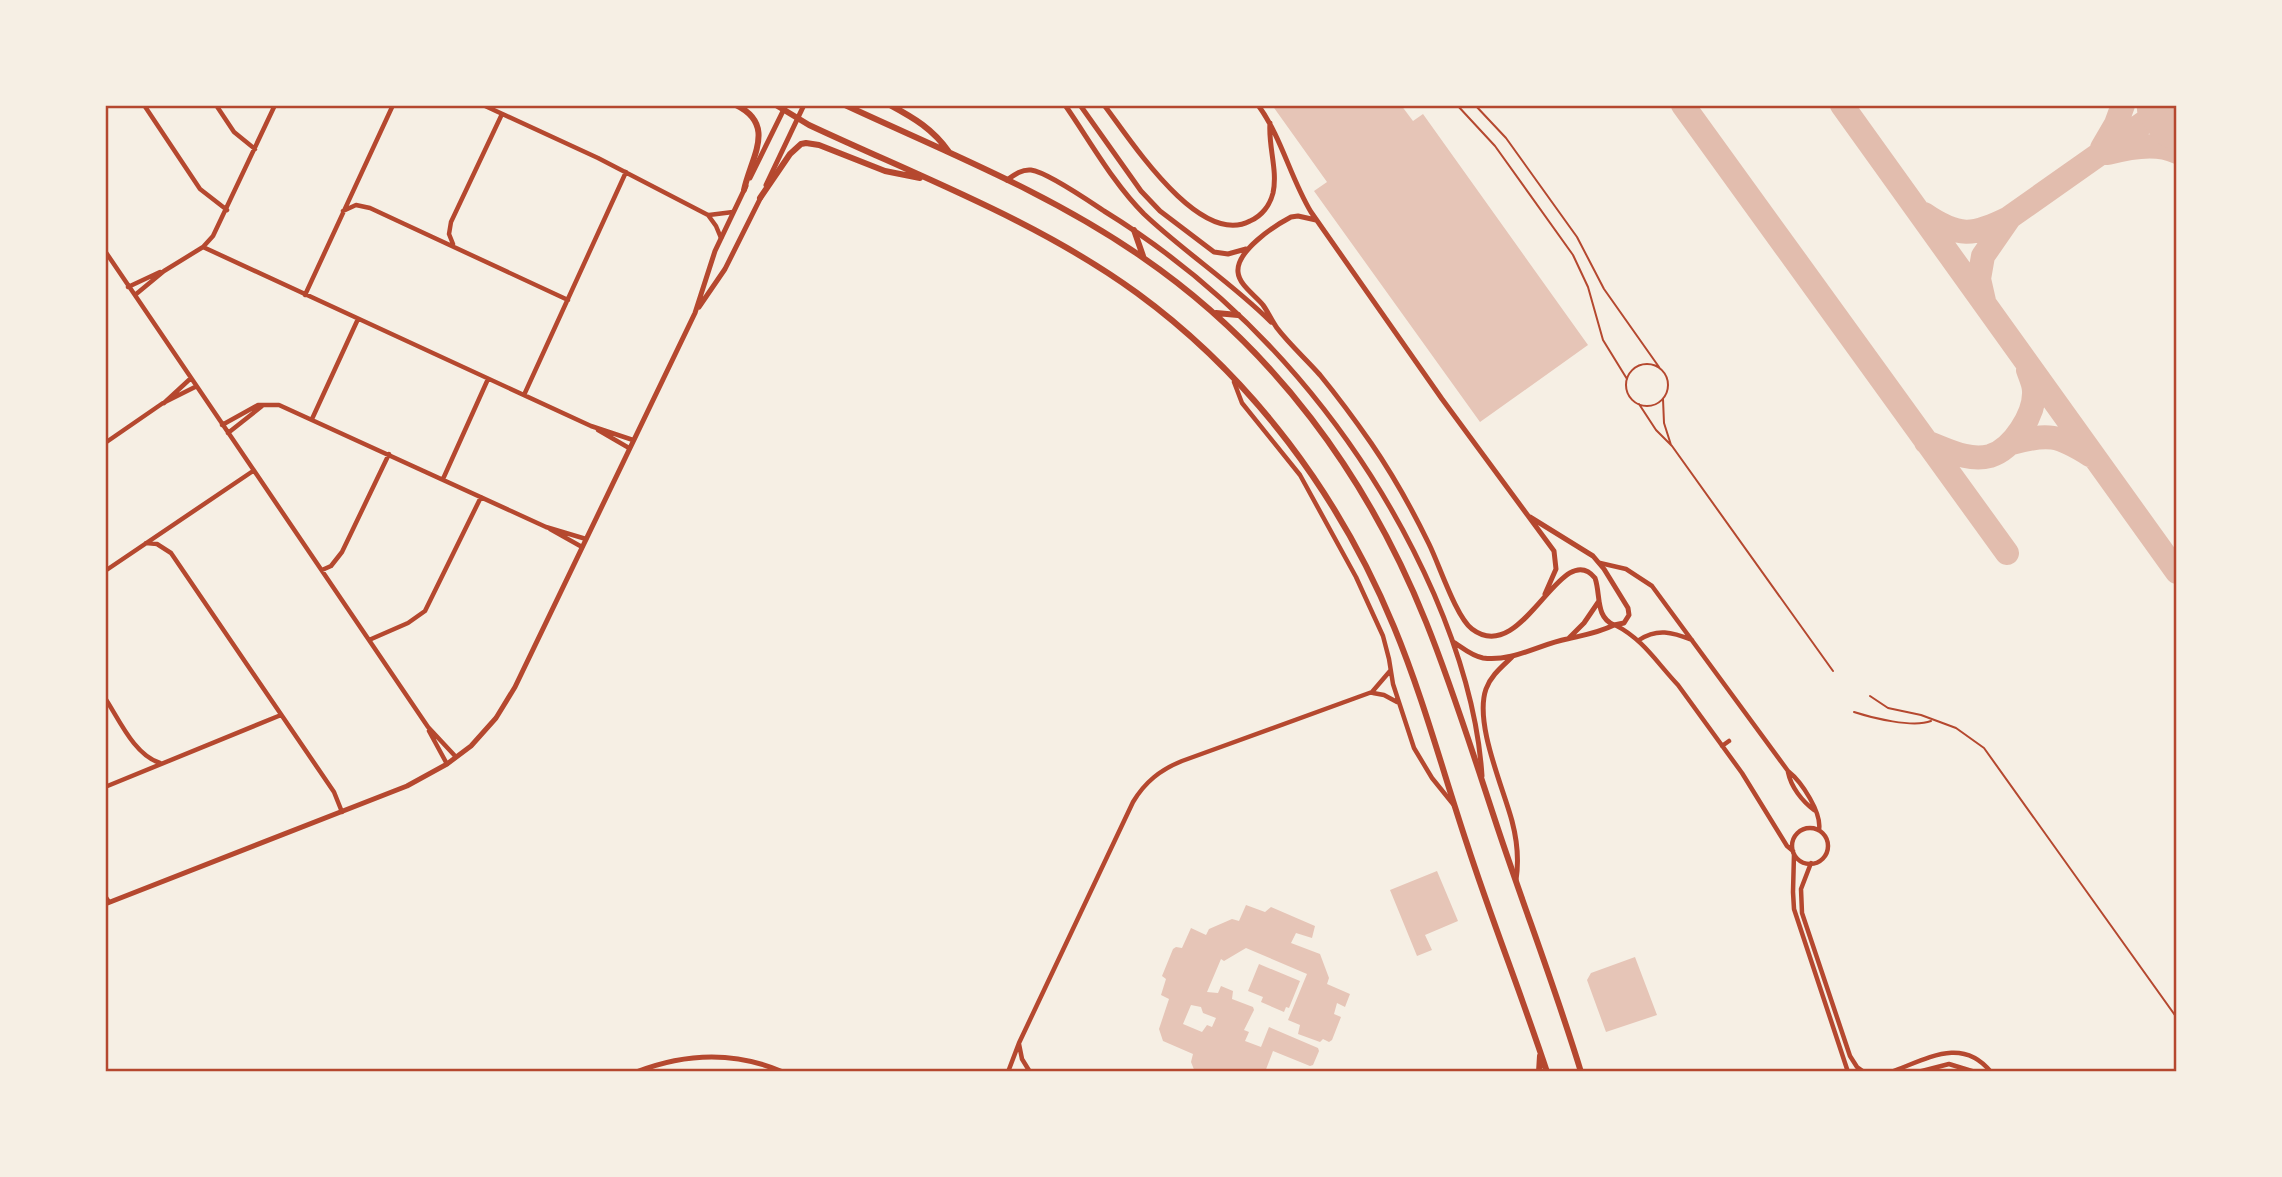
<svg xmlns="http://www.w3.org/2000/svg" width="2282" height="1177" viewBox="0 0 2282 1177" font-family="'Noto Sans',sans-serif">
<rect width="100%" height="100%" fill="#f6efe4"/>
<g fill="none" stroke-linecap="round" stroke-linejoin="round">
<path stroke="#e2bdae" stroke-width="24" d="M1683,105L2007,553
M1842,105L2177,572
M2102,148L2116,124L2123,105
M2108,153C2130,147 2157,142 2177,152
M1924,214C1959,238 1973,236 2009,218
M1984,301L1979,279L1983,256L2010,217L2169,105
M1926,442C1946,449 1968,462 1990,456C2013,449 2035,414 2034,391C2034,384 2030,376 2028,370
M2012,443C2049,433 2058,435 2090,455"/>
<path stroke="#e2bdae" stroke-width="63" d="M2168,105L2177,118"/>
</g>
<path fill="#e6c5b7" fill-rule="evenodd" d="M1272,105H1401L1413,121L1423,114L1588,345L1480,422L1314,191L1327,182Z
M1437,871L1458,921L1425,935L1432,950L1417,956L1390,890Z
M1246,905L1265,912L1271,907L1315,926L1312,938L1296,933L1291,943L1320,954L1329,978L1327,984L1350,994L1345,1007L1337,1003L1334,1014L1341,1017L1332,1040L1329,1042L1323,1039L1320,1042L1298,1034L1300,1025L1288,1020L1307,974L1246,948L1224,961L1221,959L1207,992L1218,993L1221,986L1233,991L1232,999L1253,1007L1254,1010L1244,1030L1249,1032L1245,1041L1261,1047L1269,1027L1318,1048L1319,1051L1313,1065L1310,1066L1273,1051L1265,1072H1195L1191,1062L1193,1054L1163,1041L1159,1029L1169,999L1161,995L1166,979L1162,976L1173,949L1176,947L1182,948L1191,928L1206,935L1209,929L1232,919L1239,921ZM1191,1005L1201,1007L1203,1013L1216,1018L1212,1027L1207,1025L1202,1032L1183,1024Z
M1635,957L1657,1015L1606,1032L1587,980L1591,973Z
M1259,964L1300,981L1289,1008L1286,1007L1284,1012L1261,1002L1263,997L1248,991Z"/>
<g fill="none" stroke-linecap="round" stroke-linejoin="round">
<path stroke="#b5482f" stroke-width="2" d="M1457,105L1495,146L1573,255L1588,287L1603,340L1627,379
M1475,105L1506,138L1577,237L1604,289L1659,367
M1626 385a21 21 0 1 1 42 0a21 21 0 1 1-42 0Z
M1663,399L1664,423L1671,445
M1639,404L1656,430L1672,446L1833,671
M1870,696L1888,708L1921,715L1956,728L1984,748L2177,1018
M1854,712C1872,718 1913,728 1931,721"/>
<path stroke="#b5482f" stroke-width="4.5" d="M144,105L200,189L227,210
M216,105L234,132L255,149
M483,105L598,158L708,215L716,226L721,238
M343,211L356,205L370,208L568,300
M709,215L733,212
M453,244L449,234L451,222L502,114
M203,247L591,426L633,440
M105,251L428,727L456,757
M128,287L160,272
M135,295L164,271L203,247L213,236L275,105
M305,295L393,105
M1234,382L1242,403L1300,475L1356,577L1383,636L1389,659L1393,684L1414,748L1432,778L1453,804
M524,395L626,172
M164,403L190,379
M312,419L358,319
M222,425L258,405H279L546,527L586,539
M598,430L629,448
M228,433L262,406
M105,443L163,403L195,387
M443,479L488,379
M550,529L582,547
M146,543L157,544L171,553L334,792L342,812
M1600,563L1626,569L1652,586L1788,771C1802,782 1822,813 1819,830
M322,570L331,566L342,552L389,454
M105,571L253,471
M1615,625C1643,639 1657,663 1678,685L1742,773L1787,846L1793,851
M369,640L408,623L425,611L481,497
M1639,640C1657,628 1672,632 1692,640
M1373,693L1384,695L1397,702
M105,698C119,719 134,755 160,763
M429,731L447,764
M1722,746L1729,741
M1788,772C1791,787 1802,801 1814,810
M105,787L281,715
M1792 846a18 18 0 1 1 36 0a18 18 0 1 1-36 0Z
M1794,854L1793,892L1794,909L1848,1072
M1811,863L1801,889L1802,913L1850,1056L1857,1067L1864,1072
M105,896L109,902
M1019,1044L1022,1059L1030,1072
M1008,1072L1019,1043L1133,802C1145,782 1160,770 1182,761L1372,692L1390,671
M1015,1072H1029
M1891,1072C1927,1059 1962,1036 1991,1072
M1918,1072L1949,1064L1975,1072"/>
<path stroke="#b5482f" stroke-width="5" d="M1065,105C1090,141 1113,183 1144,214C1184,252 1232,283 1271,322
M1080,105L1141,191L1160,211L1214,252L1228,254L1246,249
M1104,105C1130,139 1199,248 1250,221C1262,216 1270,205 1273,193C1278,170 1268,146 1270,123
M1258,105C1282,138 1290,177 1311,212L1442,399L1554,551L1556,569L1545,594
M750,178L786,105
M1007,180C1014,175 1022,169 1031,170C1047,172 1089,201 1104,211C1250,301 1365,437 1434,594C1459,652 1478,712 1482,776
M766,185L804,105
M1316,220L1298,216L1291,217C1274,226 1236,251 1238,272C1239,285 1255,295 1263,305C1268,312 1272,321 1277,328C1290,345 1306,359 1320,375C1338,397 1355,420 1371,443C1393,475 1412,509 1429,544C1439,564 1456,617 1472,629C1523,668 1561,536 1595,578C1601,595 1595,617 1614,625L1624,623L1629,615L1628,608L1604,569L1593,556L1530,517
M699,307L725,269L761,197
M1569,638L1584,623L1599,601
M1455,643C1464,649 1472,656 1483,658C1513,662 1540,644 1567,639C1584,635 1598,633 1614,625
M1513,656C1503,666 1491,675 1486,689C1474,723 1503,787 1512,821C1517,840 1519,861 1516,880
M105,904L407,786L447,764L471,746L496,718L515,687L695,313L715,251L746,186
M636,1072C685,1053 735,1051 783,1072"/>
<path stroke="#b5482f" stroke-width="6" d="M736,105C777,125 751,157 744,190
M776,105L809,125C920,177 1038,221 1137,293C1252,377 1340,496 1394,627C1423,697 1443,772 1467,844C1492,921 1522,996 1547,1072
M845,105C946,152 1050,193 1142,257C1273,347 1367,475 1426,622C1453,689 1475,760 1498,829C1525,910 1556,990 1581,1072
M890,105C914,118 933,129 949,152
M760,198L790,154L801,144L806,143L819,145L885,171L920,178
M1134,230L1143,256
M1216,313L1238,315
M1539,1072L1540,1056"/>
</g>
<rect width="2282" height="1177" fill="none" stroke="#f6efe4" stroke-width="214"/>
<rect x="107" y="107" width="2068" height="963" fill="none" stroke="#b5482f" stroke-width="2.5"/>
</svg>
